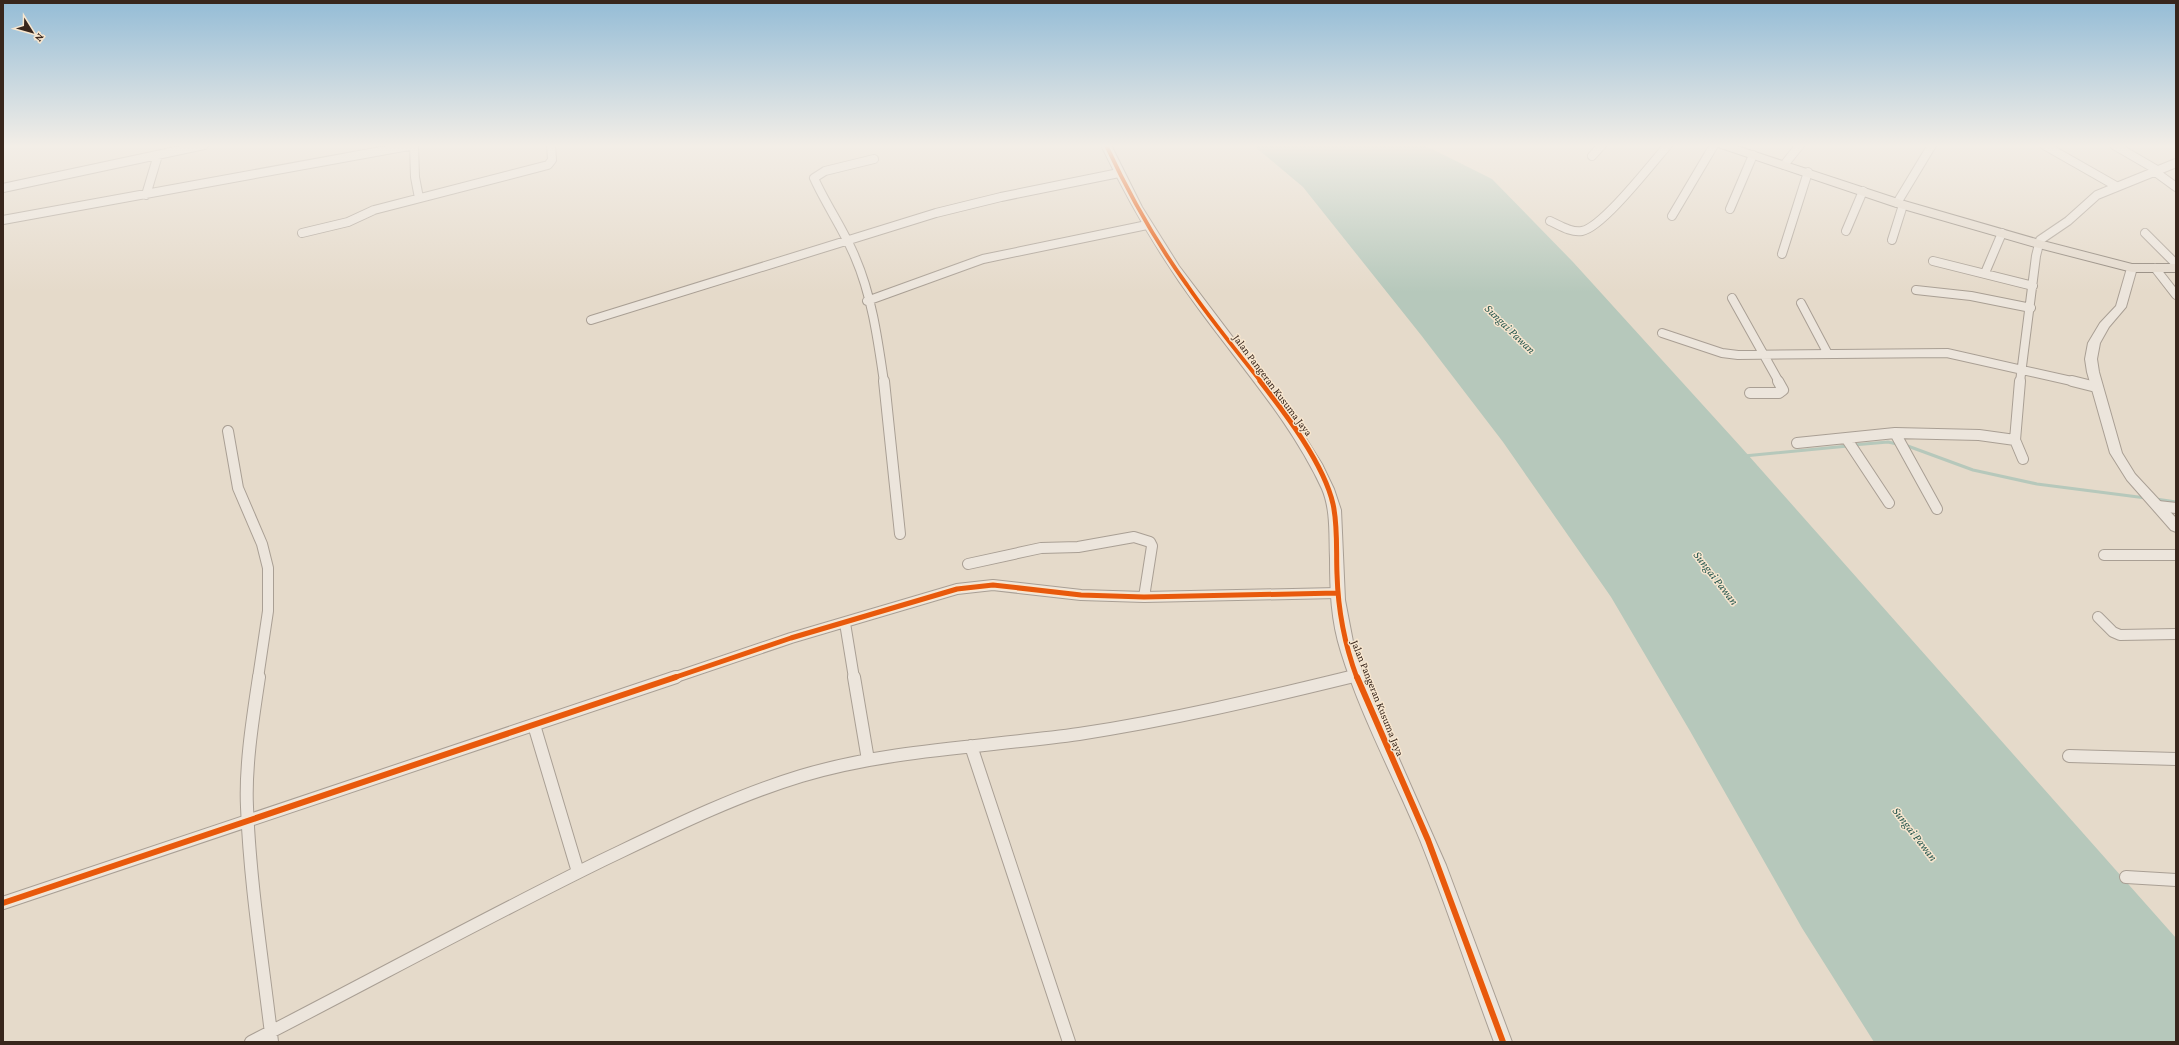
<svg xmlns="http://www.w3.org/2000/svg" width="2179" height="1045" viewBox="0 0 2179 1045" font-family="'Crimson Pro',serif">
<rect width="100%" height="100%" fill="#e5daca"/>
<path fill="#b6c8bb" d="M1253,145H1424L1492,179L1573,262L1741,447L2176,938V1042H1874L1802,928L1690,731L1611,597L1503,442L1421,335L1303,187Z"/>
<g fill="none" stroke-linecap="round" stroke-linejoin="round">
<path stroke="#b6c8bb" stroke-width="3" d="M1853,445L1888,442L1897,444
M1905,445L1973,470L2037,484L2146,498
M1744,456L1848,446
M2156,499L2176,502"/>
<defs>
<path id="minor-far2" d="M414,145L415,177L419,198
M2044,145L2116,186
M2114,145L2157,170
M1592,156L1602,145
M874,159L825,171L814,178C826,205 844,230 855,257C872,296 878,341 884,382
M1784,165L1800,145
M2154,171L2176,187
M3,188L204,145
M146,195L158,155
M1897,203L1932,145
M1730,209L1753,155
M1672,216L1714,145
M3,220L414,145
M1550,221C1559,225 1571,233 1582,231C1603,227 1652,163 1668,145
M1846,231L1863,191
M302,233L348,222L374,210L548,165L552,160L551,145
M2145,233L2176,264
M1892,240L1903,205
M1782,254L1808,172
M1933,261L2033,286
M2155,268L2176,295
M1985,273L2002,233
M1916,290L1971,296L2031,308
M1732,298L1779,382
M867,301L983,259L1147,225
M1801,303L1828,354
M591,320L936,213L1001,197L1119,173
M1662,333L1722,353L1738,355L1947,353L2076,382
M2020,382L2036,256L2040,240L2068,221L2097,195L2176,163"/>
<path id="minor-far1" d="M884,381L900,534
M2020,381L2015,440L2023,459
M2072,381L2096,387
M1750,393H1779L1783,390L1778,381
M228,431L238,488L262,544L268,568V611L258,678
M1895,433L1937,509
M1846,438L1889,503
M1797,443L1895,433L1979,435L2015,440
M2158,506L2176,508
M2104,555H2176
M968,564L1041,548L1078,547L1134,537L1150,542L1152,546L1144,597
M2098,617L2113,632L2120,635L2176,634
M845,623L854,678
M673,678L791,638L957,589L993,585L1081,595L1144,597L1337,593
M1346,678L1356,675"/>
<path id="minor" d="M259,677C253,717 245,766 247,807C250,885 263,964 272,1042
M854,677L868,760
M534,725L578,872
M971,746L1069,1042
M2069,756L2176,759
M2126,877L2176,880
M3,903L676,677
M251,1042C368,982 483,919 601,861C666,830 732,797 801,776C891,749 987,747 1079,734C1171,720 1260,699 1350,677"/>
<path id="tertiary" d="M1101,145H1111L1142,207L1179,266L1290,413L1322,464L1334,489L1341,510L1345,600L1355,652L1373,700L1446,865L1512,1042H1494C1469,975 1447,907 1420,840C1394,777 1361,717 1341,652C1331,621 1330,590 1330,558C1329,535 1331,510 1322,489C1291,422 1241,367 1198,308C1160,257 1129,203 1101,145Z
M2132,265L2137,268L2126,307L2109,327L2100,343L2097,359L2099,372L2122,453L2135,474L2176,518V532L2171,530L2127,480L2110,453L2087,372L2085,359L2088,343L2100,323L2116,306L2127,268Z"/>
<path id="primary" d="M1716,145H1734L1901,200L2043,241L2132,264H2176V272H2132L2035,247L1893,206L1718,147Z"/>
</defs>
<use href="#minor-far2" stroke="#a99f94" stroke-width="10"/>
<use href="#minor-far1" stroke="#a99f94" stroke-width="12"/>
<use href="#minor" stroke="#a99f94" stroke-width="14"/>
<use href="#tertiary" stroke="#a99f94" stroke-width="2"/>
<use href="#primary" stroke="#8f857a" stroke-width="2"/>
<use href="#minor-far2" stroke="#ece5dc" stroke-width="8"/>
<use href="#minor-far1" stroke="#ece5dc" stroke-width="10"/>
<use href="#minor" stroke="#ece5dc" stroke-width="12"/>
<use href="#tertiary" fill="#ece5dc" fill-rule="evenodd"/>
<use href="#primary" fill="#e4dacd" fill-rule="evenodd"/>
<defs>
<path id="cycleway-far2" d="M1106,145C1129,194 1155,241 1187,285C1210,319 1236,350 1261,382"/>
<path id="cycleway-far1" d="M1260,381C1285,413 1324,464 1333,504C1338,526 1336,551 1337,574C1338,610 1344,643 1357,678
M673,678L791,638L957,589L993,585L1081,595L1144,597L1337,593"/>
<path id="cycleway" d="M1357,677L1428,840L1503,1042
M3,903L676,677"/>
</defs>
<use href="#cycleway-far2" stroke="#f7e6cf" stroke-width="6"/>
<use href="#cycleway-far1" stroke="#f7e6cf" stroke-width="8"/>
<use href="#cycleway" stroke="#f7e6cf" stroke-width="8"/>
<use href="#cycleway-far2" stroke="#e8590c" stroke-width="4"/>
<use href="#cycleway-far1" stroke="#e8590c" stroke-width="5"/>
<use href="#cycleway" stroke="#e8590c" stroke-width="6"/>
</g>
<linearGradient id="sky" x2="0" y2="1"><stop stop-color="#94bcd6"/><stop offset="0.5" stop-color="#f3eee7"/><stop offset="1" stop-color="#f3eee7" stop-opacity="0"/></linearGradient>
<rect width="2179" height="292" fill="url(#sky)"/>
<g text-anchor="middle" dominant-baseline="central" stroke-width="3" stroke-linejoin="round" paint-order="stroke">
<g font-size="11" fill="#38261c" stroke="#f7e6cf">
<text transform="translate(1273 385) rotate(53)">Jalan Pangeran Kusuma Jaya</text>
<text transform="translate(1378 698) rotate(68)">Jalan Pangeran Kusuma Jaya</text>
</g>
<g font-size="12" font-style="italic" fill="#2a5950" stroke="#f7e6cf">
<text transform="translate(1510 329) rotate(44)">Sungai Pawan</text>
<text transform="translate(1716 578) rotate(52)">Sungai Pawan</text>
<text transform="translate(1915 834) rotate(52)">Sungai Pawan</text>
</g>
</g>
<rect width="2179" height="1045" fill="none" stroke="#38261c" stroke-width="8"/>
<g transform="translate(32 32) rotate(127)" stroke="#f7e6cf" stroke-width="3" paint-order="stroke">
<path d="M0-3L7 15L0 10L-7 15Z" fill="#38261c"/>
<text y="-6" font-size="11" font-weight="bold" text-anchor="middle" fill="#38261c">N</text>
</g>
</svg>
